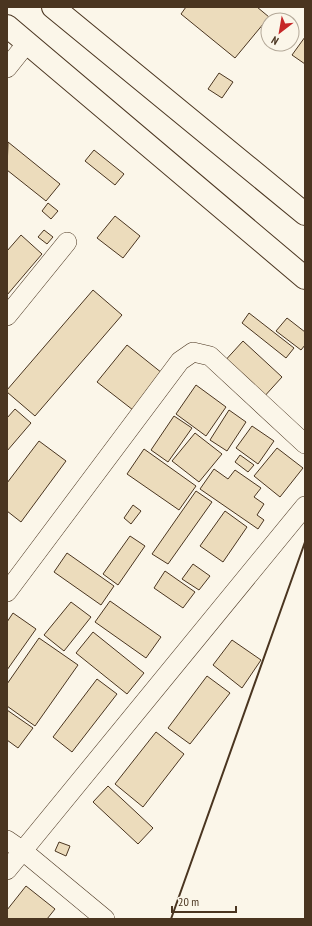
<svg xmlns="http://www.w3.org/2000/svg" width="312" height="926" viewBox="0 0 312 926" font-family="'PT Sans Narrow',sans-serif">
<rect width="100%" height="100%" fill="#fbf6e9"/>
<path fill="#ecdcbc" stroke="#4a3520" d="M186,7H257L269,17L235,58L181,14Z
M305,37V64L292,55Z
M219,73L233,82L222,98L208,89Z
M8,142L60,184L46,201L7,170Z
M94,150L124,174L115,185L85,161Z
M48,203L58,211L51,219L42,211Z
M115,216L140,236L123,258L97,238Z
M44,230L53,237L47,244L38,237Z
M21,235L42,254L7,295V251Z
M93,290L122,315L35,416L7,392V390Z
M249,313L294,348L286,358L242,323Z
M287,318L305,332V345L301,350L276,331Z
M243,341L282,377L262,399L222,364Z
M127,345L162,373L133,410L97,382Z
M196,385L226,407L206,436L176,414Z
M15,409L31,423L7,451V418Z
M229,410L246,422L227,451L210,440Z
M174,416L192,428L168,462L151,450Z
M252,426L274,441L258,464L236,448Z
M195,433L222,454L199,482L172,461Z
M39,441L66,461L21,522L7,511V483Z
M277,448L303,468L280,497L254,476Z
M144,449L196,486L179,510L127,474Z
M240,455L254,465L248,472L235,462Z
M214,469L228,479L235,470L261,488L254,497L264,504L257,515L264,520L258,529L200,489Z
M196,491L212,502L168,564L152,554Z
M133,505L141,511L131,524L124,518Z
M225,511L247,527L223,562L200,546Z
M130,536L145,546L118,585L103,574Z
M67,553L114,586L101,605L54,572Z
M193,564L210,576L199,590L182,579Z
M165,571L195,592L183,608L154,588Z
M110,601L161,637L146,658L95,622Z
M71,602L91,617L64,651L44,635Z
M13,613L36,629L7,670V622Z
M93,632L144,673L127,694L76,653Z
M39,638L78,665L35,726L7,706V684Z
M232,640L261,660L242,688L213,665Z
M207,676L230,693L190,744L168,728Z
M97,679L117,694L72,752L53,737Z
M7,710L33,728L18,748L7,740Z
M156,732L184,754L143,807L115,784Z
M108,786L153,828L138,844L93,802Z
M59,842L70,846L66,856L55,851Z
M26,886L55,909L47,919H7V910Z"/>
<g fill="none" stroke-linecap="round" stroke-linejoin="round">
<defs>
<path id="minor" d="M7,68L27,43
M7,316L67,242
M7,592L180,361L193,352L210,356L305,444
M7,840L23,851L105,919
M7,870L305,506"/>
<path id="primary" d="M53,7L305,214
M7,26L305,278"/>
</defs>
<use href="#minor" stroke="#4a3520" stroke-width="20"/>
<use href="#primary" stroke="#4a3520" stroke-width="24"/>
<use href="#minor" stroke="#fbf6e9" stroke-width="19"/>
<use href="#primary" stroke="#fbf6e9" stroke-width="22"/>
<path stroke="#4a3520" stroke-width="2" d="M171,919L305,542"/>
</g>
<rect width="312" height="926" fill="none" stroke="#4a3520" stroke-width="16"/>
<g transform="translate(280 32) rotate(211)"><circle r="19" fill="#fbf6e9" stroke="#b4a999"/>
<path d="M0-3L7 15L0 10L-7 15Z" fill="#c62828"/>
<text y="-6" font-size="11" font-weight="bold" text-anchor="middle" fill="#4a3520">N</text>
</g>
<path d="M172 906v6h64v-6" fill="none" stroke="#4a3520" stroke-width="2"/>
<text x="178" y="906" font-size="12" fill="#4a3520" stroke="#fbf6e9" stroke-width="3" paint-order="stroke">20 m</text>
</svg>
